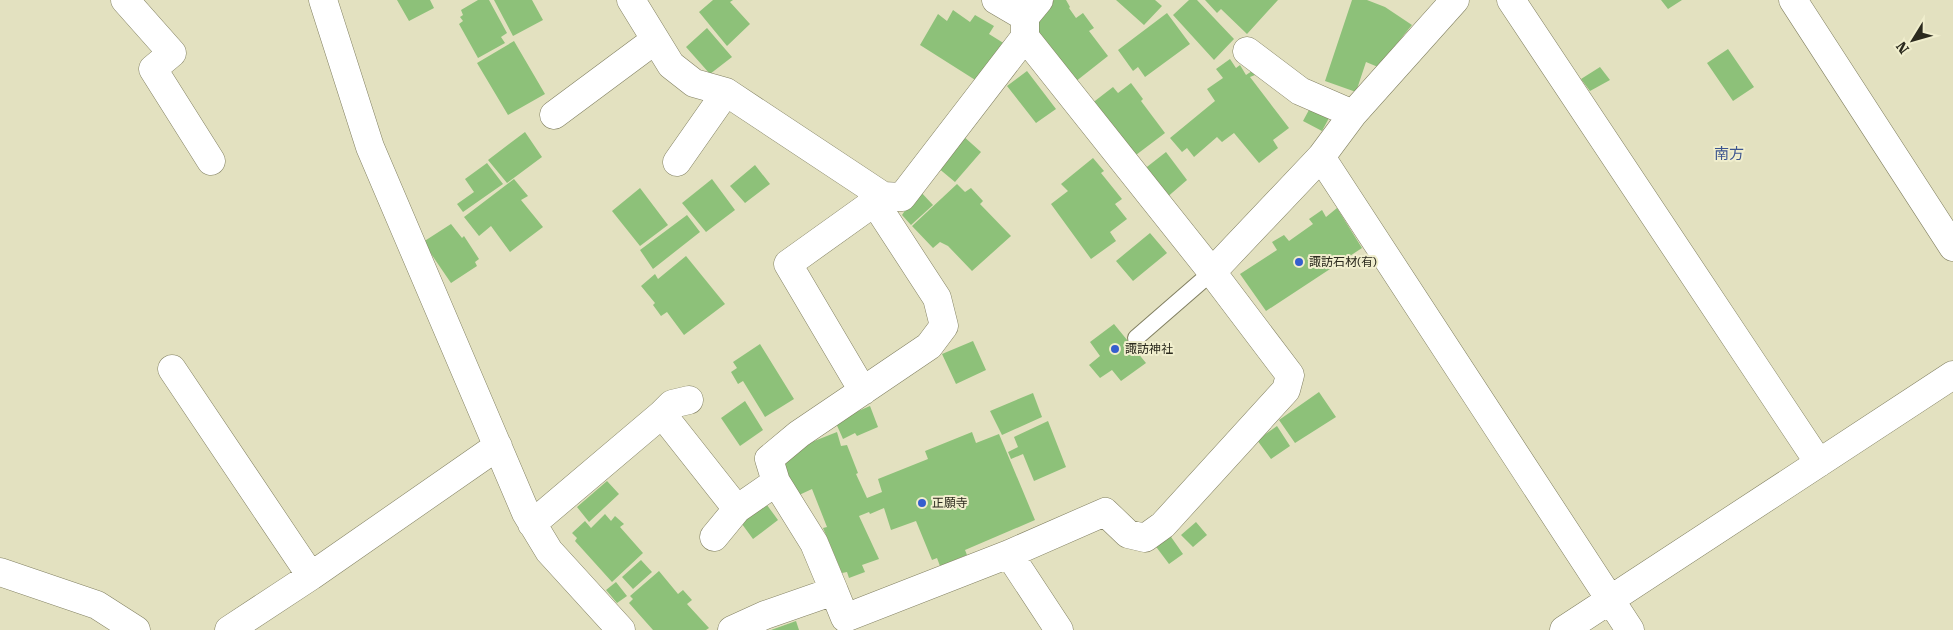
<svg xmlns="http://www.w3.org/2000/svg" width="1953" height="630" viewBox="0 0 1953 630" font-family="'Roboto Serif','Noto Sans JP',serif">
<rect width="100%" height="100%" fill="#e3e1c0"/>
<path fill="#8dc179" d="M397,0H430L434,8L409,21Z
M478,0H489L507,33L501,37L505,43L478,58L459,24L463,21L460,17L463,15L461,10Z
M494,0H532L543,20L513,36Z
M713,0H733L730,2L750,24L727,46L699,12Z
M1054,0H1066L1070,7L1069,8L1076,18L1083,13L1094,28L1089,31L1108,56L1075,82L1034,30L1035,21L1042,9Z
M1116,0H1155L1162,6L1144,25Z
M1189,0H1197L1234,39L1214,60L1173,15Z
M1205,0H1278L1247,34L1221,9L1217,13Z
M1352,0H1367L1385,7L1412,25L1378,67L1366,62L1356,92L1325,81Z
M1661,0H1682L1668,9Z
M953,10L970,22L975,15L994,26L989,34L1005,44L980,83L920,45L938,14L947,21Z
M1167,13L1190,44L1145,77L1138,67L1133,71L1118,50Z
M707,28L732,57L710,74L686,47Z
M514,41L545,94L508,115L477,63Z
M1728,49L1754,87L1733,101L1707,63Z
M1230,59L1236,68L1240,65L1246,75L1252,71L1255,75L1250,77L1289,128L1273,140L1278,148L1259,163L1234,133L1222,142L1217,137L1194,157L1187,148L1182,152L1170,138L1215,101L1207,89L1223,78L1216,69Z
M1600,67L1610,80L1590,91L1581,79Z
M1027,71L1056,109L1036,123L1007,86Z
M1131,83L1143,99L1141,101L1165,133L1132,158L1091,104L1113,87L1118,93Z
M1310,108L1329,118L1322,131L1303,121Z
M525,132L542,157L507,183L488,160Z
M962,135L981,152L955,182L937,167Z
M1166,152L1187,180L1165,199L1143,170Z
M1093,158L1104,171L1101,173L1122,199L1115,204L1127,219L1110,232L1116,241L1091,259L1051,204L1068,191L1061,184Z
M487,163L503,184L463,212L457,204L474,192L465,179Z
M755,165L770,184L745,203L730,186Z
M514,179L528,196L521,200L543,227L510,252L491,226L479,236L464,217Z
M712,179L735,210L706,232L682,203Z
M957,184L965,192L971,188L983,201L980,204L1011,236L972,271L948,246L940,242L933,248L912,226Z
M640,188L668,225L640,246L612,211Z
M919,190L933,205L911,225L902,215Z
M1337,208L1362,248L1266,311L1240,274L1277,250L1272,242L1284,235L1289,241L1313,224L1309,219L1322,210L1326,217Z
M687,215L700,232L653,269L640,250Z
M451,224L462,238L464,236L479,259L475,262L477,266L451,283L423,242Z
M1150,233L1167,253L1133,281L1116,261Z
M686,256L725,304L684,335L667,312L661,316L653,305L655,303L641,286L655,274L658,279Z
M1114,324L1146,363L1121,381L1112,370L1100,378L1089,365L1100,356L1090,342Z
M973,341L986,370L956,384L942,354Z
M760,344L794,399L765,417L743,381L738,384L731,372L737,368L733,362Z
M1319,392L1336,417L1295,443L1279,420Z
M1033,393L1042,417L1002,435L990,411Z
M745,401L763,430L740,446L721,418Z
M870,406L878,427L857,436L855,433L843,439L835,421Z
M1048,421L1066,467L1034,481L1023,454L1011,459L1008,452L1018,447L1014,437Z
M1277,426L1290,446L1271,459L1257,440Z
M837,432L841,446L847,445L858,473L856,474L867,498L882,492L878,479L928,459L925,451L972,432L976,443L999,434L1035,520L965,550L967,555L940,566L937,558L932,560L916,521L891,530L884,508L870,514L869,512L859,516L879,559L862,565L865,572L849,578L847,572L842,573L823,528L827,527L812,489L797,496L783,463L791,459L789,451Z
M607,481L619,494L589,522L577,507Z
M764,501L778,520L753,539L739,520Z
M605,514L611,521L615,516L624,524L620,527L643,553L612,582L575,541L577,538L572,533L585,521L591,528Z
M1196,522L1207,535L1193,547L1181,535Z
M1169,534L1183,554L1169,564L1154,544Z
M641,560L652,572L633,589L622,577Z
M659,571L678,594L683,590L692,600L687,604L709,628L706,630H653L629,603L633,599L630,596Z
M616,582L627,596L617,603L606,590Z
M796,621L799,630H771Z"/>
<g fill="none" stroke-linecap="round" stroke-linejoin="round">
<defs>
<path id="lane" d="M1136,338L1212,272"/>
<path id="street" d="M125,0L172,53L153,69L211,161
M323,0L370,147L526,513L549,551L621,630
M631,0L671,65L694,83L726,92L883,196L788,264L863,391
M996,0L1025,17
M1511,0L1819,463
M1793,0L1953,247
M1247,51L1300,91L1353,114
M554,115L655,40
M1321,157L1630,630
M677,162L726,92
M1212,272L1321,157L1353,114L1455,0
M172,369L311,576
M662,414L672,404L689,400
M532,524L662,414L737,509L776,482
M714,537L737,509
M1009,554L1059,630
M0,572L97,605L136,630
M834,591L845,618L1009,554L1105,512L1128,534L1145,538L1163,525L1286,390L1290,375L1212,272L1025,37
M229,630L311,576L498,446
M732,630L765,615L834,591L814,543L776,482L769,459L799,434L929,346L944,326L937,298L881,212L883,196L902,197L1025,37V17L1039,0
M1564,630L1953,375"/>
</defs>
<use href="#lane" stroke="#828062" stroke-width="18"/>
<use href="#street" stroke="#828062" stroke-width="29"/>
<use href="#lane" stroke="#fff" stroke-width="16"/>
<use href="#street" stroke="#fff" stroke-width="28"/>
</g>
<g fill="#355ece" stroke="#f0eecd" stroke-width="2">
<circle cx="1299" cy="262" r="5"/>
<circle cx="1115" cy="349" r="5"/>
<circle cx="922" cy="503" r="5"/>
</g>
<g text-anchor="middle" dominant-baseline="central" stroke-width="4" stroke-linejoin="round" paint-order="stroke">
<g font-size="12" fill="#2b2a1e" stroke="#f0eecd" text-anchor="start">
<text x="1309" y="262">諏訪石材(有)</text>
<text x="1125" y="349">諏訪神社</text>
<text x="932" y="503">正願寺</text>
</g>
<g font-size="15" fill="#3c558f" stroke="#f0eecd">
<text x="1729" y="154">南方</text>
</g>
</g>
<g transform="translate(1913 40) rotate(233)" stroke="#f0eecd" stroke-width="4" paint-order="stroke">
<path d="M0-4L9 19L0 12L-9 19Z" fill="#2b2a1e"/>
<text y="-8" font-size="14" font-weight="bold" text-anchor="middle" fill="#2b2a1e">N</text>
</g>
</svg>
